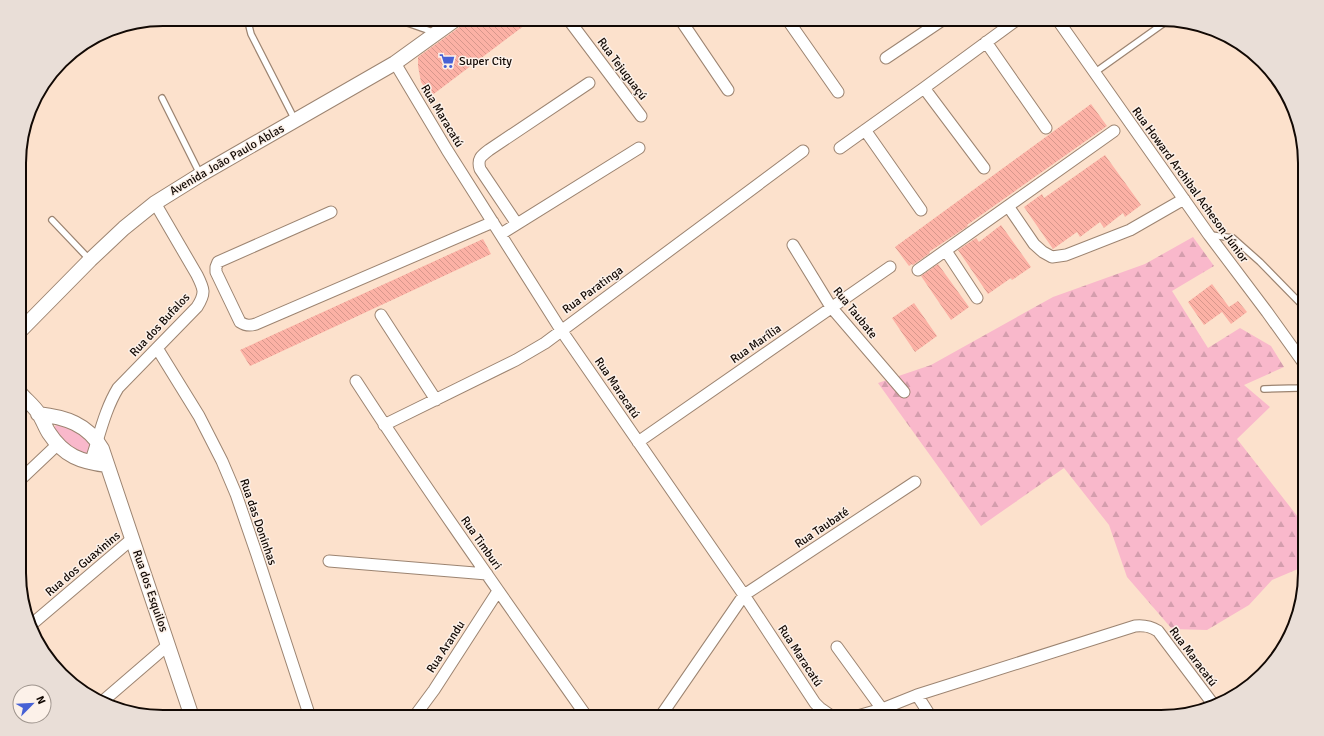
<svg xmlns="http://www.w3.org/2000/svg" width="1324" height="736" viewBox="0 0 1324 736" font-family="Signika,sans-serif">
<defs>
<pattern id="forest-firs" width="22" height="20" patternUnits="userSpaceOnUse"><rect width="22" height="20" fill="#f9b8cb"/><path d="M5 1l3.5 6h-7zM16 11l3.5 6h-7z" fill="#d49dad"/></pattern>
<pattern id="building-back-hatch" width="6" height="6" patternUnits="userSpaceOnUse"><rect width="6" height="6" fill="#fcb1a5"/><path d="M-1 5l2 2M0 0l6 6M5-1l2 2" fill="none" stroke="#d7978c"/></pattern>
</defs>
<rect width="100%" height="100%" fill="#fce1cc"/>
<path fill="#f9b8cb" d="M57,424L75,430L90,442V447L89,452L85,454L68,448L53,430L55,426Z"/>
<path fill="url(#forest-firs)" d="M1193,237L1214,266L1172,291L1208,348L1240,328L1271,346L1284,367L1244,385L1270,407L1237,439L1305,526V566L1272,580L1249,605L1207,630L1172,629L1127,577L1109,525L1064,468L981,526L878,383L931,365L1053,297L1145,264Z"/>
<path fill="url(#building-back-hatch)" d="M465,19H533L431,96L421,82L418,66V57L461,26Z
M1091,104L1107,126L967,225L968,226L929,252L930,253L913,265L912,264L909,266L895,247Z
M1105,155L1141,205L1125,217L1123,213L1104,228L1100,222L1080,237L1077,232L1053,249L1024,207L1042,194L1044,198Z
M1001,225L1031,267L1012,280L1011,278L988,294L958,250L976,238L979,242Z
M483,239L491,254L250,366L240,350Z
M938,264L969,307L951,320L921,276Z
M1212,284L1229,307L1238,301L1247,312L1231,324L1222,312L1204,325L1188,302Z
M914,303L937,336L915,352L892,318Z"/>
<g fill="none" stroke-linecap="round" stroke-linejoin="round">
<defs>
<path id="service" d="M251,19C247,23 250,29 251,34L295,120
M396,19L436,33
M1094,73L1167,21
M162,98L200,174
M52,220L90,260
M1211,235L1233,238L1260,262L1305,308
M1264,389L1298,388L1305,384"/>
<path id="minor" d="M568,19L641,116
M680,19L728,90
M787,19L838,92
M1057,19L1209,235L1267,312L1305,365
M986,42L1046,128
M886,58L944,19
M395,63L447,150L561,330L744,595L815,703L820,708L833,717
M924,88L984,168
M865,130L921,210
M840,148L924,88L1018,19
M1008,206L1034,244L1043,252L1052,257L1066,255L1130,230L1184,199
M331,212L218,262L216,267V272L240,322C246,326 250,326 256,324L493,222
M517,224L480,169C477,159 481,156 489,150L589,83
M501,234L639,148
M793,245L831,307L904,392
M946,251L977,298
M918,270L1114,131
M381,315L436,400
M157,348L199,416L222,461L236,494L257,555L310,717
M356,381C430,495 509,606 587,717
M384,425L516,360L545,343L803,151
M638,442L890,267
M90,463C99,438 104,411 118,388L197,307C206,293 204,289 197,275L155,203
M20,480L57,445
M329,561L487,574
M32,624L132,539
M837,647L882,709
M917,695L931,717
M103,701L168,645
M414,717L434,690L498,591
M660,717L744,595L915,482
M814,717L820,708
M854,717L882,709L917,695L1135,626C1144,625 1150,626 1158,631L1213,704"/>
<path id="tertiary" d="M20,331L90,260L124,228L155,203L200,175L395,63L456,19
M20,393C26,400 34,406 39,414C43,420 45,427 49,433C64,456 81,462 107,465
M38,414C65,417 88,424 102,449L192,717"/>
</defs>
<use href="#service" stroke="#9c8471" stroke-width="8"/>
<use href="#minor" stroke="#9c8471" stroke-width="13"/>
<use href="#tertiary" stroke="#9c8471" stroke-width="16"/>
<use href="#service" stroke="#fff" stroke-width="5.5"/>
<use href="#minor" stroke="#fff" stroke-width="11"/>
<use href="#tertiary" stroke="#fff" stroke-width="14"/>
</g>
<defs>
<symbol id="supermarket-bare" viewBox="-9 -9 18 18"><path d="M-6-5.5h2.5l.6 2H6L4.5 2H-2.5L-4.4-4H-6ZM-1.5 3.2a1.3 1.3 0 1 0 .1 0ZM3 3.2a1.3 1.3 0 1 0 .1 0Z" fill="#4761d5" stroke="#fcf1e9" stroke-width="2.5" paint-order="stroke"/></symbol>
</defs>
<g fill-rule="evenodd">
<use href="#supermarket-bare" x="436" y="50" width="22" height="22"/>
</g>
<g text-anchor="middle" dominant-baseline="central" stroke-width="3" stroke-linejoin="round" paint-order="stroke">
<g font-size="12" fill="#120904" stroke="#fcf1e9" text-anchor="start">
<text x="459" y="61">Super City</text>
</g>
<g font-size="12" fill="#120904" stroke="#fcf1e9">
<text transform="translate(622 69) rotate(53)">Rua Tejuguaçú</text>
<text transform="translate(442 116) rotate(59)">Rua Maracatú</text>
<text transform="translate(227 160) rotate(-30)">Avenida João Paulo Ablas</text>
<text transform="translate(1190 185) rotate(54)">Rua Howard Archibal Acheson Júnior</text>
<text transform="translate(593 290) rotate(-36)">Rua Paratinga</text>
<text transform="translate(855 313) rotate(51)">Rua Taubate</text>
<text transform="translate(160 325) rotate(-47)">Rua dos Bufalos</text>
<text transform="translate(756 344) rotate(-35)">Rua Marília</text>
<text transform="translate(617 388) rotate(56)">Rua Maracatú</text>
<text transform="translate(258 522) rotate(71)">Rua das Doninhas</text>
<text transform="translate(822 528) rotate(-34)">Rua Taubaté</text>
<text transform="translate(481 543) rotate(55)">Rua Timburi</text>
<text transform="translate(83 564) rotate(-40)">Rua dos Guaxinins</text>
<text transform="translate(150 591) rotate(71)">Rua dos Esquilos</text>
<text transform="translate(446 647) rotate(-57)">Rua Arandu</text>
<text transform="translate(800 656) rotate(57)">Rua Maracatú</text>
<text transform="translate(1193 657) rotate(53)">Rua Maracatú</text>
</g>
</g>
<path d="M0 0H1324V736H0ZM163 26H1161A137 137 0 0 1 1298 163V573A137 137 0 0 1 1161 710H163A137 137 0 0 1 26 573V163A137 137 0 0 1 163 26Z" fill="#e9ded7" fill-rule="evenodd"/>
<path fill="none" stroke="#120904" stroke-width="2" d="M163 26H1161A137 137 0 0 1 1298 163V573A137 137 0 0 1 1161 710H163A137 137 0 0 1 26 573V163A137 137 0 0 1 163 26Z"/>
<g transform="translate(32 704) rotate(66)"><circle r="19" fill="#fcf1e9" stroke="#9e948d"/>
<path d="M0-3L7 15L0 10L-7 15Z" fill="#4761d5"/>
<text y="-6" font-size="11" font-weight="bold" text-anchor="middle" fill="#120904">N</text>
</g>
</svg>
